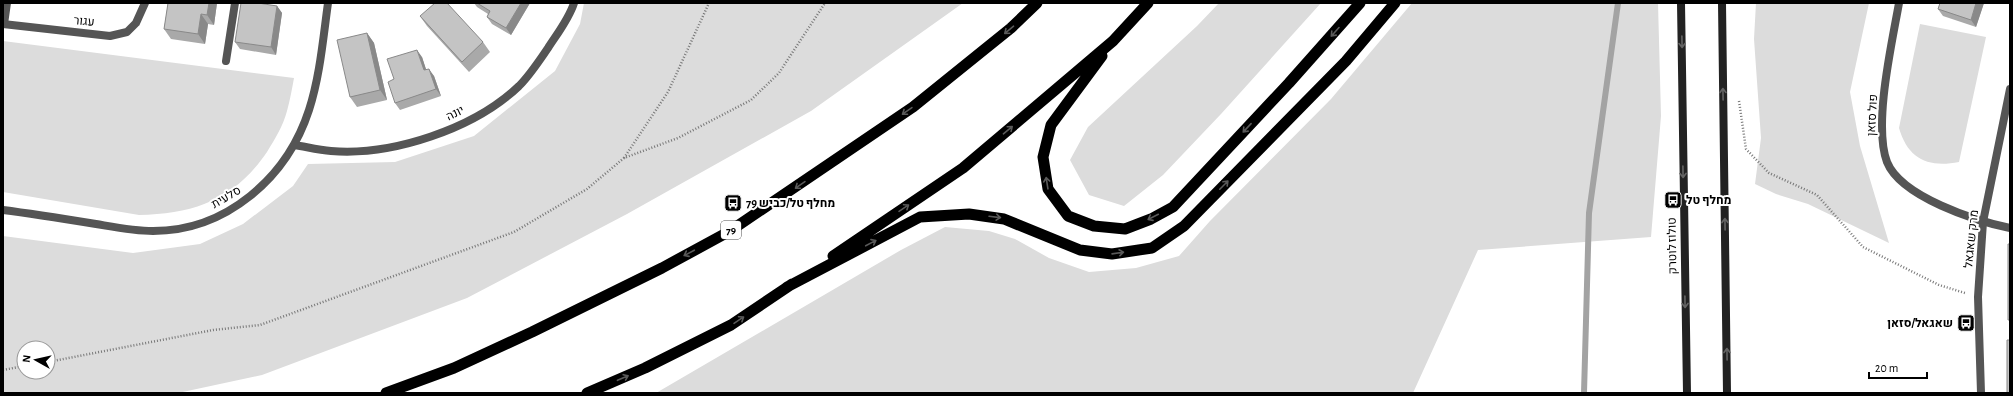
<svg xmlns="http://www.w3.org/2000/svg" width="2013" height="396" viewBox="0 0 2013 396" font-family="'Alegreya Sans',Heebo,sans-serif">
<rect width="100%" height="100%" fill="#fff"/>
<path fill="#dcdcdc" fill-rule="evenodd" d="M584,3H963L811,111L627,214L467,298L262,375L178,393H3V236L133,253L200,244L243,224L293,186L308,164L395,162L474,136L555,71L580,24ZM24,348H48V372H24Z
M1219,3H1321L1221,114L1163,175L1124,206L1089,195L1070,160L1088,127L1197,26Z
M1412,3H1658L1661,116L1651,237L1478,250L1413,393H656L901,250L945,227L989,231L1015,239L1049,258L1089,272L1136,268L1179,256L1210,221L1331,99Z
M1756,3H1869L1850,92L1860,146L1889,243L1808,204L1776,194L1755,184L1761,138L1754,39Z
M1920,24L1986,37L1959,162C1928,168 1908,159 1899,128Z
M3,41L294,78C292,89 290,100 287,111C283,126 275,139 267,152C235,199 195,214 139,215L3,192Z"/>
<g fill="none" stroke-linecap="round" stroke-linejoin="round">
<path stroke="#a3a3a3" stroke-width="6" d="M1584,393L1589,213L1618,3"/>
<path stroke="#777" stroke-width="2.5" stroke-dasharray="1 2" stroke-linecap="butt" d="M1739,101L1746,149L1769,173L1817,195L1863,247L1939,285L1965,293
M624,158L668,92L709,3
M48,362L213,330L260,325L514,232L587,189L624,158L678,138L751,100L779,73L825,3
M3,370L24,366"/>
<path stroke="#555" stroke-width="8" d="M4,24L7,3
M226,61L235,3"/>
<path stroke="#555" stroke-width="8" d="M1899,3C1892,43 1873,125 1887,162C1901,197 1976,221 2010,228
M3,24L110,36L127,32L136,23L145,3
M295,145C307,147 319,150 331,151C392,156 474,129 519,86C530,75 539,61 548,48C557,34 569,19 574,3
M3,210C34,214 65,219 96,224C114,227 134,231 153,231C226,231 287,178 309,110C320,76 323,39 328,3"/>
<path stroke="#555" stroke-width="8" d="M1981,393L1978,297L1983,222L2010,89"/>
<path stroke="#222" stroke-width="8" d="M1681,3L1687,393
M1722,3L1727,393"/>
<path stroke="#000" stroke-width="11" d="M1102,56L1051,125L1043,157L1048,189L1068,216L1094,226L1125,229L1151,219L1173,207L1289,83L1360,3
M833,256L963,168L1113,41L1148,3
M787,287L920,217L969,214L1004,219L1080,250L1112,254L1152,248L1184,226L1346,61L1395,3
M386,393L454,368L532,332L662,268L730,231L913,107L1011,28L1037,3
M587,393L645,368L731,325L792,284"/>
</g>
<path fill="#a9a9a9" d="M168,3H217L214,25L208,24L205,44L171,39L164,29Z
M474,3H530L511,35L492,24L487,17L488,14L477,7Z
M1940,3H1984L1976,27L1943,16L1938,9Z
M277,6L282,13L276,55L240,49L235,42Z
M420,16L483,42L490,52L469,72L427,26Z
M367,33L374,43L387,100L357,107L350,97Z
M422,57L426,70L434,76L441,96L400,110L395,103L394,79Z"/>
<path fill="#898989" d="M209,3H217L214,25L207,15Z
M521,3H530L511,35L506,28Z
M1976,3H1984L1976,27L1971,20Z
M277,6L282,13L276,55L271,47Z
M201,14L208,24L205,44L198,34Z
M367,33L374,43L387,100L380,90Z
M417,50L422,57L429,78L424,70Z
M429,69L434,76L441,96L436,89Z"/>
<path fill="#c4c4c4" stroke="#898989" d="M168,3H209L207,15L201,14L198,34L164,29Z
M241,3H258L277,6L271,47L235,42Z
M435,3H447L483,42L462,62L420,16Z
M477,3H521L506,28L487,17L490,11Z
M1940,3H1976L1971,20L1938,9Z
M367,33L380,90L350,97L337,40Z
M417,50L424,70L429,69L436,89L395,103L388,82L394,79L387,59Z
M2008,244H2010V320H2008Z
M2007,340H2010V393H2007Z"/>
<defs><path id="oneway-shaft" d="M-6 0H5M1.5-3L5.5 0L1.5 3" fill="none" stroke-width="1.6" stroke-linecap="round" stroke-linejoin="round"/></defs>
<g stroke="#595959">
<use href="#oneway-shaft" transform="translate(1009 30) rotate(140)"/>
<use href="#oneway-shaft" transform="translate(1335 32) rotate(132)"/>
<use href="#oneway-shaft" transform="translate(907 111) rotate(145)"/>
<use href="#oneway-shaft" transform="translate(1247 128) rotate(133)"/>
<use href="#oneway-shaft" transform="translate(1008 130) rotate(-40)"/>
<use href="#oneway-shaft" transform="translate(1047 183) rotate(-99)"/>
<use href="#oneway-shaft" transform="translate(800 185) rotate(145)"/>
<use href="#oneway-shaft" transform="translate(1224 185) rotate(-45)"/>
<use href="#oneway-shaft" transform="translate(904 208) rotate(-34)"/>
<use href="#oneway-shaft" transform="translate(995 217) rotate(7)"/>
<use href="#oneway-shaft" transform="translate(1153 217) rotate(153)"/>
<use href="#oneway-shaft" transform="translate(871 243) rotate(-28)"/>
<use href="#oneway-shaft" transform="translate(689 253) rotate(152)"/>
<use href="#oneway-shaft" transform="translate(1118 253) rotate(-8)"/>
<use href="#oneway-shaft" transform="translate(739 320) rotate(-34)"/>
<use href="#oneway-shaft" transform="translate(623 378) rotate(-23)"/>
</g>
<g stroke="#646464">
<use href="#oneway-shaft" transform="translate(1682 42) rotate(89)"/>
<use href="#oneway-shaft" transform="translate(1723 94) rotate(-91)"/>
<use href="#oneway-shaft" transform="translate(1683 172) rotate(89)"/>
<use href="#oneway-shaft" transform="translate(1725 224) rotate(-91)"/>
<use href="#oneway-shaft" transform="translate(1685 302) rotate(89)"/>
<use href="#oneway-shaft" transform="translate(1727 354) rotate(-91)"/>
</g>
<defs>
<symbol id="bus-square" viewBox="-11 -11 22 22"><rect x="-9" y="-9" width="18" height="18" rx="4" fill="#000" stroke="#fff"/><path d="M-5-6H5V4H4V6H2V4H-2V6H-4V4H-5ZM-3.5-4V0h7V-4ZM-3.5 1.2v1.5H-2V1.2ZM2 1.2v1.5H3.5V1.2Z" fill="#fff"/></symbol>
</defs>
<g fill-rule="evenodd">
<use href="#bus-square" x="1663" y="190" width="20" height="20"/>
<use href="#bus-square" x="723" y="193" width="20" height="20"/>
<use href="#bus-square" x="1956" y="313" width="20" height="20"/>
</g>
<g text-anchor="middle" dominant-baseline="central" stroke-width="4" stroke-linejoin="round" paint-order="stroke">
<rect fill="#fff" stroke="#4c4c4c" stroke-width="1" x="721" y="221" width="20" height="18" rx="3"/>
<g font-size="11" font-weight="bold" fill="#000">
<text x="731" y="230">79</text>
</g>
<g font-size="12" fill="#000" stroke="#fff">
<text transform="translate(84 21) rotate(6)">עגור</text>
<text transform="translate(455 113) rotate(-26)">יונה</text>
<text transform="translate(1872 115) rotate(-87)">פול סזאן</text>
<text transform="translate(226 197) rotate(-30)">סלעית</text>
<text transform="translate(1971 239) rotate(-84)">מרק שאגאל</text>
<text transform="translate(1672 246) rotate(-91)">טולוז לוטרק</text>
</g>
<g font-size="12" font-weight="bold" fill="#000" stroke="#fff" text-anchor="start">
<text x="1686" y="200">מחלף טל</text>
<text x="746" y="203">מחלף טל/כביש 79</text>
<text x="1953" y="323" text-anchor="end">שאגאל/סזאן</text>
</g>
</g>
<rect width="2013" height="396" fill="none" stroke="#000000" stroke-width="8"/>
<g transform="translate(36 360) rotate(278)"><circle r="19" fill="#ffffff" stroke="#999999"/>
<path d="M0-3L7 15L0 10L-7 15Z" fill="#000000"/>
<text y="-6" font-size="11" font-weight="bold" text-anchor="middle" fill="#000000">N</text>
</g>
<path d="M1869 372v6h58v-6" fill="none" stroke="#000000" stroke-width="2"/>
<text x="1875" y="372" font-size="12" fill="#000000" stroke="#ffffff" stroke-width="3" paint-order="stroke">20 m</text>
</svg>
